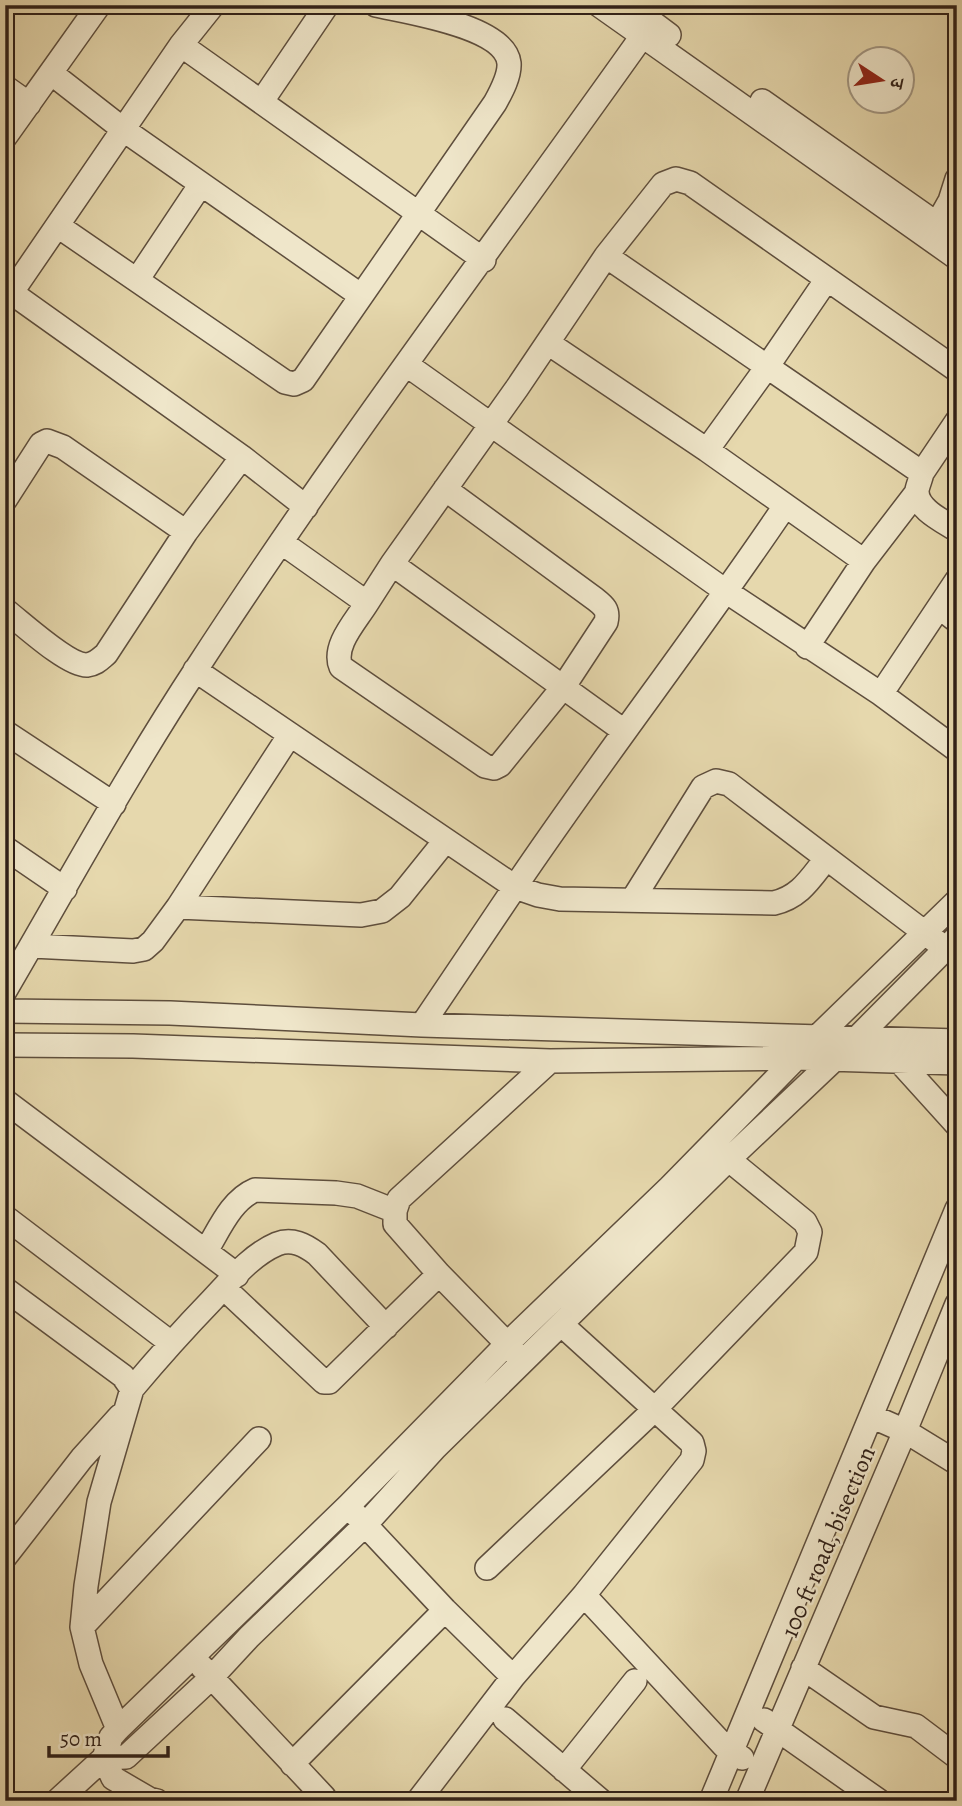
<svg xmlns="http://www.w3.org/2000/svg" width="962" height="1806" viewBox="0 0 962 1806" font-family="Alegreya,'Noto Serif Devanagari',serif">
<rect width="100%" height="100%" fill="#e6d8ad"/>
<filter id="stains"><feTurbulence type="fractalNoise" baseFrequency=".00286" numOctaves="4"/><feColorMatrix values="0 0 0 0 .2 0 0 0 0 .09 0 0 0 0 .02 0 0 0 .5 -.17"/></filter>
<radialGradient id="worn" r=".72"><stop offset=".6" stop-color="#630" stop-opacity="0"/><stop offset="1" stop-color="#630" stop-opacity=".3"/></radialGradient>
<g fill="none" stroke-linecap="round" stroke-linejoin="round">
<defs>
<path id="minor" d="M599,5L957,258
M629,5L669,35
M181,45L484,260
M51,73L124,130L360,295
M5,87L29,104
M262,101L327,5
M762,101L957,238
M5,137L99,5
M937,224L950,201L957,179
M58,226L285,382L294,384L303,380L495,103C501,92 510,76 509,63C505,26 407,12 376,5
M606,256L922,473C921,478 918,485 917,490C916,509 943,521 957,530
M137,280L201,184
M5,288L242,457L306,507
M5,302L181,45L213,5
M548,343L707,450L864,561
M407,365L727,592L881,694L957,750
M707,450L767,367L827,279
M922,473L957,421
M5,500L41,444L47,441L63,447L186,532
M785,506C698,635 602,758 515,887L538,895L560,899L774,903C800,897 810,879 826,859
M281,542L367,603L392,564L624,731
M392,564L517,388L606,256L663,184L676,179L690,183L957,370
M367,603C356,621 332,646 341,667L485,766L494,768L500,765L564,686L606,622C609,610 604,606 595,599L445,489
M939,607L957,621
M5,610C22,623 68,666 87,665C96,664 100,659 106,654L186,532L242,457
M807,647L864,561L917,492
M195,670L515,887L422,1025
M881,694L957,580
M5,732L114,804
M5,848L65,889
M633,899L703,787L716,781L729,784L937,942
M178,907L361,915L382,911L400,897L445,841
M32,946L133,951L144,949L153,941L178,907L289,736
M5,991C68,883 128,773 197,668C337,452 494,245 643,35
M5,1011L170,1013L422,1025L957,1041
M5,1045L133,1046L550,1061L796,1058L957,1063
M899,1053L900,1062L957,1125
M5,1101L237,1275
M5,1217L171,1343
M206,1251C219,1230 231,1200 255,1190L336,1193L357,1196L395,1211
M224,1288L324,1382H329L439,1274
M5,1289L123,1376L132,1389L99,1502L86,1586L82,1627L91,1664L118,1729
M518,1355L439,1274L395,1224V1211L399,1199L550,1061
M132,1389C158,1358 184,1329 212,1300C231,1280 251,1255 277,1244C292,1238 305,1245 317,1254L386,1327
M871,1416L905,1431L957,1463
M357,1516L445,1610L513,1677
M5,1557L82,1458L120,1416
M487,1568L654,1410L806,1252L810,1232L805,1222L717,1150
M584,1595L724,1746L742,1758
M82,1627L259,1439
M202,1667L324,1797
M803,1668L874,1717L916,1726L957,1757
M505,1719L601,1801
M764,1720L879,1801
M104,1758L126,1757L211,1678L249,1637L365,1525L435,1448L728,1160L857,1038L957,937
M104,1758L113,1778L149,1799L157,1801
M292,1764L445,1610
M564,1770L635,1681
M57,1801L104,1758L111,1737L118,1729L348,1506L507,1344L670,1187L816,1038L957,901
M418,1801L513,1677L584,1595L692,1460L694,1451L692,1443L562,1325
M711,1801L957,1209
M747,1801L905,1431L957,1304"/>
</defs>
<use href="#minor" stroke="#5e4e3d" stroke-width="26"/>
<use href="#minor" stroke="#efe6ca" stroke-width="23"/>
</g>
<g text-anchor="middle" dominant-baseline="central" stroke-width="5" stroke-linejoin="round" paint-order="stroke">
<g font-size="24" fill="#302018" stroke="#efe6ca">
<text transform="translate(828 1542) rotate(-67)">100 ft road, bisection</text>
</g>
</g>
<rect width="962" height="1806" fill="none" stroke="#e6d8ad" stroke-width="28"/>
<rect x="7" y="7" width="948" height="1792" fill="none" stroke="#302018" stroke-width="3.5"/>
<rect x="14" y="14" width="934" height="1778" fill="none" stroke="#302018" stroke-width="2"/>
<g transform="translate(881 80) rotate(102)"><circle r="33" fill="#efe6ca" stroke="#a39783" stroke-width="2"/>
<path d="M0-5L12 26L0 18L-12 26Z" fill="#8f2418"/>
<text y="-10" font-size="19" font-weight="bold" text-anchor="middle" fill="#302018">उ</text>
</g>
<path d="M49 1746v10h119v-10" fill="none" stroke="#302018" stroke-width="3.5"/>
<text x="60" y="1746" font-size="21" fill="#302018" stroke="#efe6ca" stroke-width="5" paint-order="stroke">50 m</text>
<rect width="100%" height="100%" filter="url(#stains)"/>
<rect width="100%" height="100%" fill="url(#worn)"/>
</svg>
